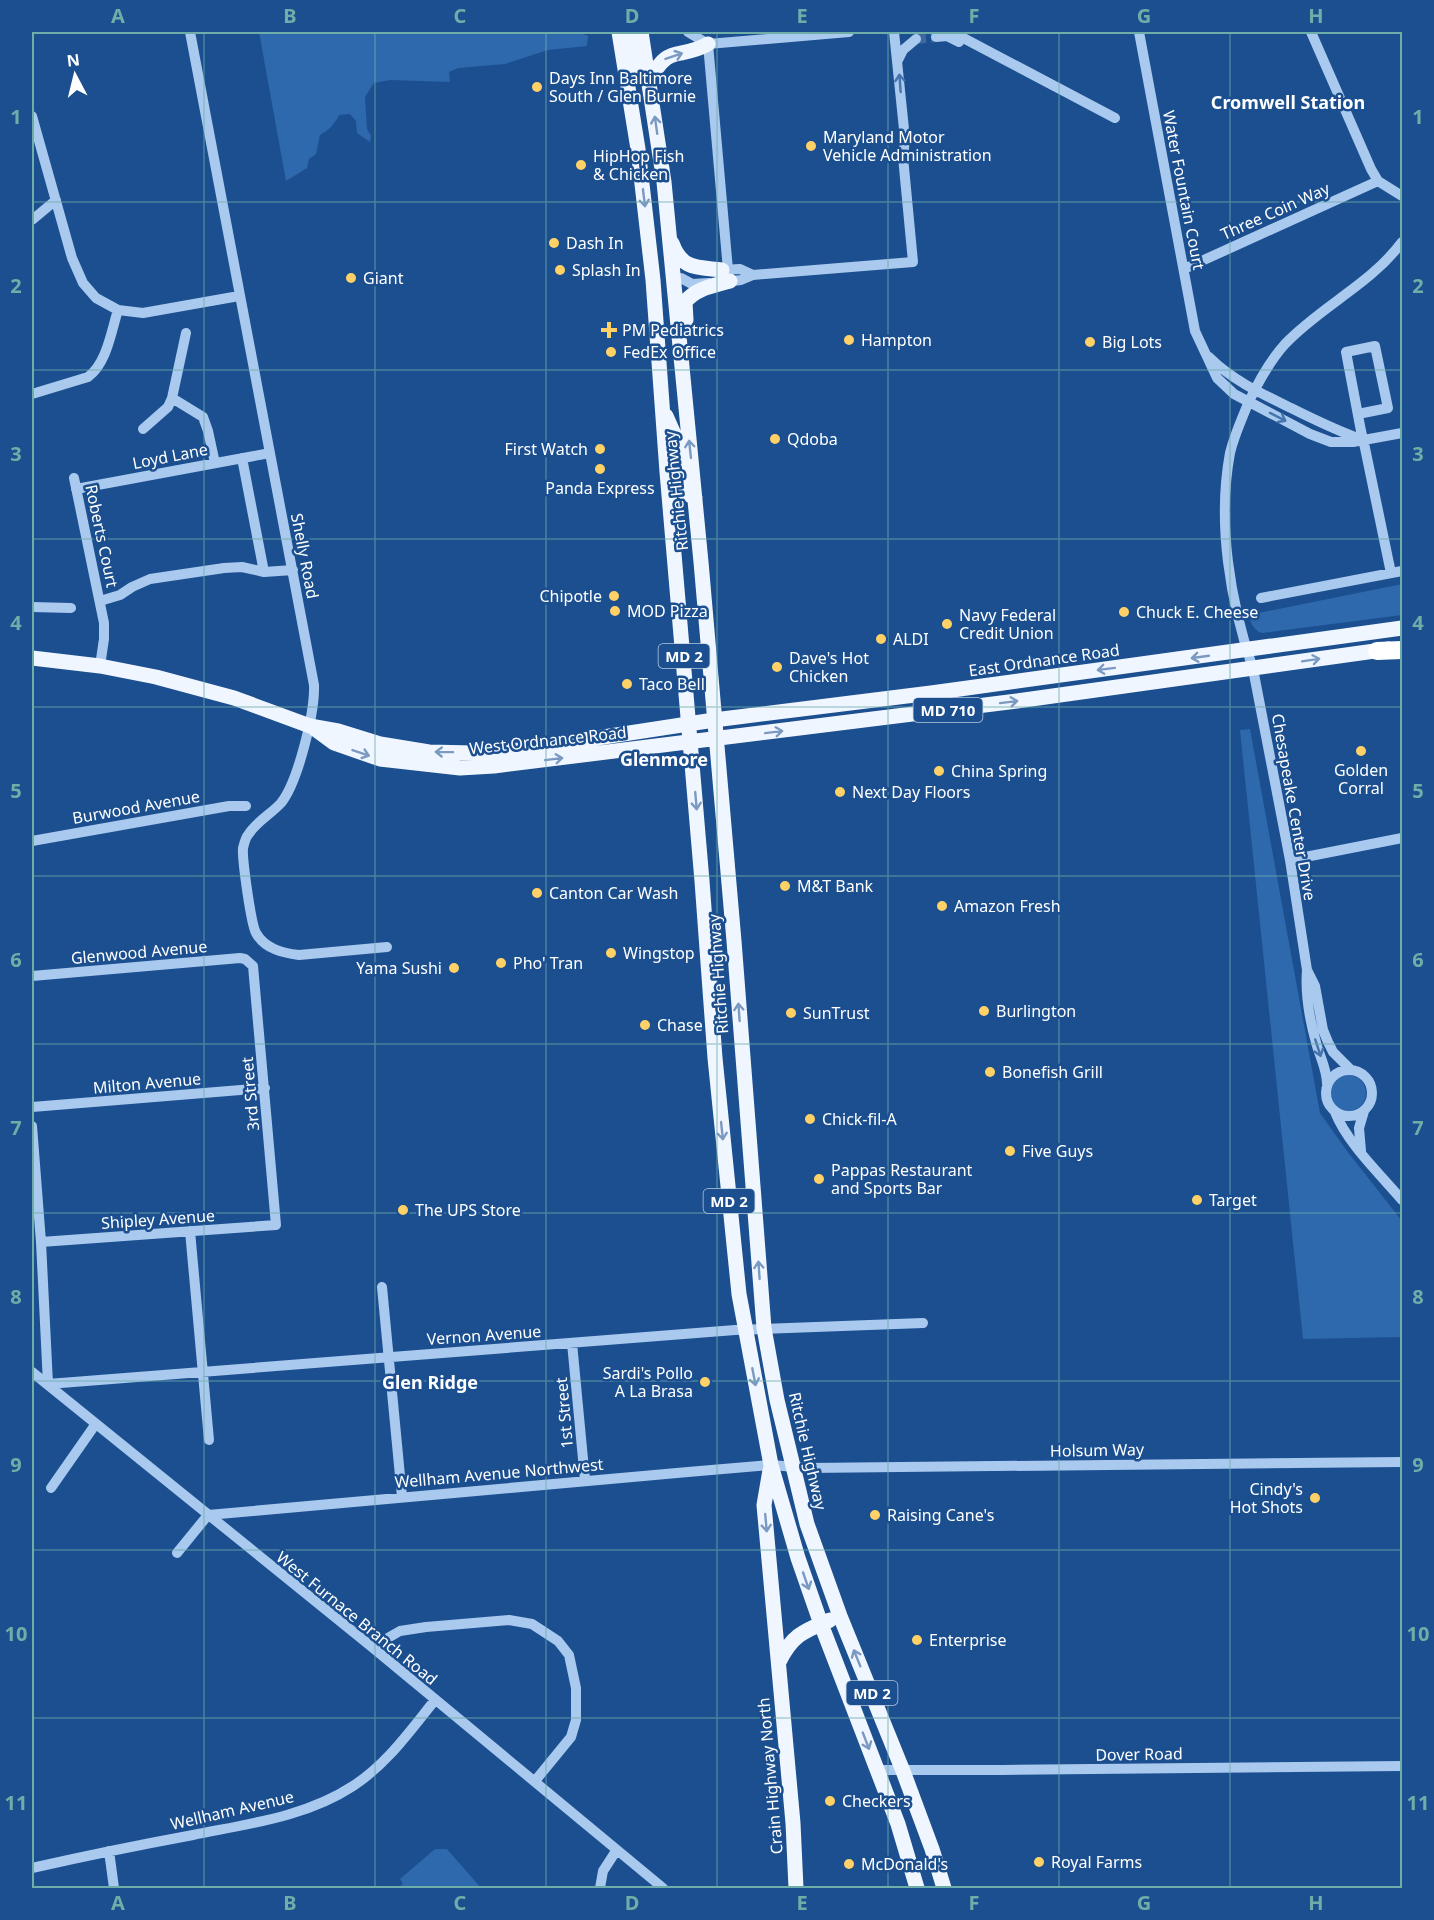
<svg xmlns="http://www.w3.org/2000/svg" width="1434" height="1920" viewBox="0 0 1434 1920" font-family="'Noto Sans',sans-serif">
<rect width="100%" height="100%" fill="#1b4f8f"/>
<path fill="#2e69ad" d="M259,32H578L588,36L587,46L548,50L505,64L458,68L449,72L450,82L390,80L374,83L365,97L367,129L371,136L370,142L357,133L356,121L350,114L339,115C335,124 328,131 320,135L316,154L309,159L307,168L286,181Z
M1402,584V615L1262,633C1251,630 1249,617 1247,606L1254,614Z
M1250,729L1320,1113L1347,1151L1402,1221V1337L1303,1339L1240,730Z
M1330 1093a18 18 0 1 1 36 0a18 18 0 1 1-36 0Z
M435,1849H447L481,1888H398L403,1884L400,1879Z"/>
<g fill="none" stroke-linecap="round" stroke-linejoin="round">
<path stroke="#3d69a0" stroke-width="10" stroke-dasharray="10 5" stroke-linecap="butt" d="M916,39L936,37"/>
<path stroke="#a9c9ee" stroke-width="10" d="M190,32L314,685C315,712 298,782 281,803C271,814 256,822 248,835C246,837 244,844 243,848C242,859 251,924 256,933C265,949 283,953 299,955L387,947
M688,32L708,44L849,32
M952,32L1115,118
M1139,32L1195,331L1217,378L1234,394L1310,434L1331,442H1353L1402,433
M1311,32L1371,169L1378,181L1402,196
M936,37L947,36L959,42
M708,44L728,270
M898,60L903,50L916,39
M32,116L72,258L83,283L96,298L118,310L143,313L239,296
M32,220L56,200
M1184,269L1378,181
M722,270L740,269L753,275
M681,278L692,284L709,283
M725,282L741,280L753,275L913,262L903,157L905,139L894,32
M1209,357C1232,380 1262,394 1291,408C1315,420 1338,431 1363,440
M32,394L88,377C107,363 111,332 118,310
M172,398L203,417L208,431L215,463
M1358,414L1388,408L1375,346L1346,352L1361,431L1365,448L1391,573
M143,429L168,407L172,398L186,333
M242,458L264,572
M74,478L104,623V639L100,666
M76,489L270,453
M1261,598L1402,571
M100,601L120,595L132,587L150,579L224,568L242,567L264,572L293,570
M32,607L71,608
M32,841L229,806H246
M1290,860L1402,838
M1307,970L1315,986L1323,1030L1328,1042L1333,1052L1350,1069
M32,976L240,958L245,959L253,966L276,1225L41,1242
M1326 1093a23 23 0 1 1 46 0a23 23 0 1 1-46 0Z
M1327,1084C1327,1070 1321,1059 1317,1046C1310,1022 1305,995 1307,970L1290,860L1253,669C1230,601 1217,523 1230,453C1234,436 1241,421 1247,406C1257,384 1269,362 1285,344C1321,306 1371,284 1402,242
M32,1107L265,1088
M1335,1112C1347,1143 1380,1174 1402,1200
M32,1126L41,1242L48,1384L735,1330L923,1323
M1361,1151L1359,1128L1364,1111
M190,1231L209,1440
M382,1287L402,1497
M572,1343L585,1480
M32,1372L372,1647L663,1888
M51,1488L95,1425
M177,1553L208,1515L688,1472L771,1465L807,1468L1402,1462
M372,1647L400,1631L426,1627L509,1620L532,1624L558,1641L569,1655L576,1688V1720L571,1737L535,1781
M877,1770H1002L1402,1766
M109,1851L114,1888
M32,1868C85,1856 139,1845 193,1835C247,1824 306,1817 353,1786C387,1764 410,1731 435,1700
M600,1888L603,1871L616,1851"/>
<path stroke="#f0f6ff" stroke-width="15" d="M619,32L638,149L653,280L667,472L702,881L715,1058L739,1294L771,1465L798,1558L821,1624L898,1824L917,1888
M626,32L631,39L637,68
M641,32L664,182L701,562L734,941L764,1328L777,1400L807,1524L840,1616L903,1771L932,1849L944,1888
M649,81C670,42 677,61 708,44
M672,243C682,270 697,267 722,270
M686,320L685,302C696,288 713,286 730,281
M666,416L674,434L682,491L695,498
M32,658L100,666L156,677L234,698L310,726L338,731L380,744L429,752L474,753L519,750L714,720L931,693L1402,628
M315,729L334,743L380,759L460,768L494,766L1017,701L1389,649
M770,1470L764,1505L793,1823L796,1888
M779,1662C792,1635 804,1631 830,1620"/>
<path stroke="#fff" stroke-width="18" d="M1377,651L1402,650"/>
</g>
<defs><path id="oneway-shaft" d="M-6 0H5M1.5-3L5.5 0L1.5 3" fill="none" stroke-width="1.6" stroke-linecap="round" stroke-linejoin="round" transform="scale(1.5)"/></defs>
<g stroke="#7b9ac1">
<use href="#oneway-shaft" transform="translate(674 56) rotate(-19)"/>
<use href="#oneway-shaft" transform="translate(656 125) rotate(-98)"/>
<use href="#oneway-shaft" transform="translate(644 198) rotate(83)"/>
<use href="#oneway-shaft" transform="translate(690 449) rotate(-96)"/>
<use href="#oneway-shaft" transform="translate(1200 657) rotate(172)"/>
<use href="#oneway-shaft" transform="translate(1311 660) rotate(-9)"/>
<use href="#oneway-shaft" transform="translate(1106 669) rotate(173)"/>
<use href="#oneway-shaft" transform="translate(1009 702) rotate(-7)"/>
<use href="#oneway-shaft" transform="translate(774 732) rotate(-7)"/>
<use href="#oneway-shaft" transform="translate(444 752) rotate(-179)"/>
<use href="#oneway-shaft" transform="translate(361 753) rotate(19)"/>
<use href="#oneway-shaft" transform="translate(554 759) rotate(-7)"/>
<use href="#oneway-shaft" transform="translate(696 801) rotate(85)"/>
<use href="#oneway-shaft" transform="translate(739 1012) rotate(-94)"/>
<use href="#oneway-shaft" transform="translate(722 1131) rotate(84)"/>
<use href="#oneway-shaft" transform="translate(759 1270) rotate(-94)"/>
<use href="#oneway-shaft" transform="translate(754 1377) rotate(79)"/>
<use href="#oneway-shaft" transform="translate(766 1523) rotate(85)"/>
<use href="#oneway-shaft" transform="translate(806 1581) rotate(71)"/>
<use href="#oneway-shaft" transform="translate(857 1658) rotate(-112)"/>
<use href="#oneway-shaft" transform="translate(866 1741) rotate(69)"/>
</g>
<g stroke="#4674ac">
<use href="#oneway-shaft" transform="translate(900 83) rotate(-94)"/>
<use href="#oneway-shaft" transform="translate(1278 417) rotate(27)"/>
<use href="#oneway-shaft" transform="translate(1318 1048) rotate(72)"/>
</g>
<path fill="none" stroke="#6fada8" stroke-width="1.5" stroke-opacity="0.55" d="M204,32V1888M375,32V1888M546,32V1888M717,32V1888M888,32V1888M1059,32V1888M1230,32V1888M32,202H1402M32,370H1402M32,539H1402M32,707H1402M32,876H1402M32,1044H1402M32,1213H1402M32,1381H1402M32,1550H1402M32,1718H1402"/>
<g fill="#ffd166" stroke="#1b4f8f" stroke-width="2">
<circle cx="537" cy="87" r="6"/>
<circle cx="811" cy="146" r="6"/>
<circle cx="581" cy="165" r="6"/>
<circle cx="554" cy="243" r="6"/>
<circle cx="560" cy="270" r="6"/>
<circle cx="351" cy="278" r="6"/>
<path d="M606 321h6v6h6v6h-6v6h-6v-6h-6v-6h6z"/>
<circle cx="849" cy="340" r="6"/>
<circle cx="1090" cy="342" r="6"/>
<circle cx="611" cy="352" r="6"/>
<circle cx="775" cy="439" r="6"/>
<circle cx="600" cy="449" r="6"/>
<circle cx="600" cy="469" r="6"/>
<circle cx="614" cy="596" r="6"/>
<circle cx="615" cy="611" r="6"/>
<circle cx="1124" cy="612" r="6"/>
<circle cx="947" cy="624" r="6"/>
<circle cx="881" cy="639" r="6"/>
<circle cx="777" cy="667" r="6"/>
<circle cx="627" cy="684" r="6"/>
<circle cx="1361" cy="751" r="6"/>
<circle cx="939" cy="771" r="6"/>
<circle cx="840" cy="792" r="6"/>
<circle cx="785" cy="886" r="6"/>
<circle cx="537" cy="893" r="6"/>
<circle cx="942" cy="906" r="6"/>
<circle cx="611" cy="953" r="6"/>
<circle cx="501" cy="963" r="6"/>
<circle cx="454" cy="968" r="6"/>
<circle cx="984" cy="1011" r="6"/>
<circle cx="791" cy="1013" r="6"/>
<circle cx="645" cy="1025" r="6"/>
<circle cx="990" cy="1072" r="6"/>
<circle cx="810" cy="1119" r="6"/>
<circle cx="1010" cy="1151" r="6"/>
<circle cx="819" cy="1179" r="6"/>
<circle cx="1197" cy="1200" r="6"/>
<circle cx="403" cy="1210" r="6"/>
<circle cx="705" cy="1382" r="6"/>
<circle cx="1315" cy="1498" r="6"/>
<circle cx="875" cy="1515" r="6"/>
<circle cx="917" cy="1640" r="6"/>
<circle cx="830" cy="1801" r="6"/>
<circle cx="1039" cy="1862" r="6"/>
<circle cx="849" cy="1864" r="6"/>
</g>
<g text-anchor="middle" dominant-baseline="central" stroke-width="5" stroke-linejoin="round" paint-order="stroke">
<g fill="#1b4f8f" stroke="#bbcadd" stroke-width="1.5">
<rect x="658.5" y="644" width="51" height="24" rx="4.5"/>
<rect x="913.5" y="698" width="69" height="24" rx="4.5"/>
<rect x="703.5" y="1189" width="51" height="24" rx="4.5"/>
<rect x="846.5" y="1681" width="51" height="24" rx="4.5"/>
</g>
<g font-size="15" font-weight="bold" fill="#fff">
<text x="684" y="656">MD 2</text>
<text x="948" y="710">MD 710</text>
<text x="729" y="1201">MD 2</text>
<text x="872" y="1693">MD 2</text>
</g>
<g font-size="16" fill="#fff" stroke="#1b4f8f" text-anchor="start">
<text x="549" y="78">Days Inn Baltimore<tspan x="549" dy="18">South / Glen Burnie</tspan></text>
<text x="823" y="137">Maryland Motor<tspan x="823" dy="18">Vehicle Administration</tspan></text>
<text x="593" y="156">HipHop Fish<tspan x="593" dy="18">&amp; Chicken</tspan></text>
<text x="566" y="243">Dash In</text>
<text x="572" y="270">Splash In</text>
<text x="363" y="278">Giant</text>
<text x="622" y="330">PM Pediatrics</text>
<text x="861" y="340">Hampton</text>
<text x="1102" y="342">Big Lots</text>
<text x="623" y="352">FedEx Office</text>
<text x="787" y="439">Qdoba</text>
<text x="588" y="449" text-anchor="end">First Watch</text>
<text x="600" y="488" text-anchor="middle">Panda Express</text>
<text x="602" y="596" text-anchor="end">Chipotle</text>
<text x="627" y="611">MOD Pizza</text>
<text x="1136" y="612">Chuck E. Cheese</text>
<text x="959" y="615">Navy Federal<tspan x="959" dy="18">Credit Union</tspan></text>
<text x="893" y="639">ALDI</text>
<text x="789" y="658">Dave's Hot<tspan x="789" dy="18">Chicken</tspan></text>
<text x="639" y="684">Taco Bell</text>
<text x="1361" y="770" text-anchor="middle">Golden<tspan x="1361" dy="18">Corral</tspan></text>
<text x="951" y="771">China Spring</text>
<text x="852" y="792">Next Day Floors</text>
<text x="797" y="886">M&amp;T Bank</text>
<text x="549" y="893">Canton Car Wash</text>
<text x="954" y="906">Amazon Fresh</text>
<text x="623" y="953">Wingstop</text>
<text x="513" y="963">Pho' Tran</text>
<text x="442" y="968" text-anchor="end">Yama Sushi</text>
<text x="996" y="1011">Burlington</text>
<text x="803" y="1013">SunTrust</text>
<text x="657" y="1025">Chase</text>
<text x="1002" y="1072">Bonefish Grill</text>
<text x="822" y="1119">Chick-fil-A</text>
<text x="1022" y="1151">Five Guys</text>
<text x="831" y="1170">Pappas Restaurant<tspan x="831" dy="18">and Sports Bar</tspan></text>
<text x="1209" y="1200">Target</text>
<text x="415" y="1210">The UPS Store</text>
<text x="693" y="1373" text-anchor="end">Sardi's Pollo<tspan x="693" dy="18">A La Brasa</tspan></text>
<text x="1303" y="1489" text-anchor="end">Cindy's<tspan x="1303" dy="18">Hot Shots</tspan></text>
<text x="887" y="1515">Raising Cane's</text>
<text x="929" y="1640">Enterprise</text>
<text x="842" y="1801">Checkers</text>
<text x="1051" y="1862">Royal Farms</text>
<text x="861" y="1864">McDonald's</text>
</g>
<g font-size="16" fill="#fff" stroke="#1b4f8f">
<text transform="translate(1184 190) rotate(79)">Water Fountain Court</text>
<text transform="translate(1275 211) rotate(-24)">Three Coin Way</text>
<text transform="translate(170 456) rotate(-11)">Loyd Lane</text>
<text transform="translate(676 491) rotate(-96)">Ritchie Highway</text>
<text transform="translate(102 536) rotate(78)">Roberts Court</text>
<text transform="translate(305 556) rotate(79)">Shelly Road</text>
<text transform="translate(1044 660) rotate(-8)">East Ordnance Road</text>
<text transform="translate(548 740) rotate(-6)">West Ordnance Road</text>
<text transform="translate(136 807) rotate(-10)">Burwood Avenue</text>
<text transform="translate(1294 807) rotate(80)">Chesapeake Center Drive</text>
<text transform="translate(139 952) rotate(-5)">Glenwood Avenue</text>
<text transform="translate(718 974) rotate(-94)">Ritchie Highway</text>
<text transform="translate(147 1083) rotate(-5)">Milton Avenue</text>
<text transform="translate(250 1094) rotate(-95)">3rd Street</text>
<text transform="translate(158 1219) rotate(-4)">Shipley Avenue</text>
<text transform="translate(484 1335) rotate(-4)">Vernon Avenue</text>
<text transform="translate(564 1413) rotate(-95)">1st Street</text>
<text transform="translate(1097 1450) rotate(-1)">Holsum Way</text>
<text transform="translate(808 1451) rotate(77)">Ritchie Highway</text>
<text transform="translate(499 1473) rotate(-5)">Wellham Avenue Northwest</text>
<text transform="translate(357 1618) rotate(39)">West Furnace Branch Road</text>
<text transform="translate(1139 1754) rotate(-1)">Dover Road</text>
<text transform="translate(770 1776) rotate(-95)">Crain Highway North</text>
<text transform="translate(232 1810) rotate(-13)">Wellham Avenue</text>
</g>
<g font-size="18" font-weight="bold" fill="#fff" stroke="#1b4f8f">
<text x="1288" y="102">Cromwell Station</text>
<text x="664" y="759">Glenmore</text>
<text x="430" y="1382">Glen Ridge</text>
</g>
</g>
<rect width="1434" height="1920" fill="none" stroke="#1b4f8f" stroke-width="66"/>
<g transform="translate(75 75) rotate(353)" stroke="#1b4f8f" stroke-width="4.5" paint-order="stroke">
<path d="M0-4.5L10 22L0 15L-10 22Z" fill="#ffffff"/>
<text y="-9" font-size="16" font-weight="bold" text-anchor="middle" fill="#ffffff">N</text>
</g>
<rect x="33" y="33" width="1368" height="1854" fill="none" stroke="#6fada8" stroke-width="2"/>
<g font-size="20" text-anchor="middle" font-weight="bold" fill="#6fada8">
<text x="118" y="23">A</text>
<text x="290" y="23">B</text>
<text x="460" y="23">C</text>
<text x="632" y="23">D</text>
<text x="802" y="23">E</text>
<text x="974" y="23">F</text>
<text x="1144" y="23">G</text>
<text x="1316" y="23">H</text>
<text x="16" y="124">1</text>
<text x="1418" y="124">1</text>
<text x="16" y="293">2</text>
<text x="1418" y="293">2</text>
<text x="16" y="461">3</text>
<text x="1418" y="461">3</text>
<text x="16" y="630">4</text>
<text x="1418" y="630">4</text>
<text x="16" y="798">5</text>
<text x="1418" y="798">5</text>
<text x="16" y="967">6</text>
<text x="1418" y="967">6</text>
<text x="16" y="1135">7</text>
<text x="1418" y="1135">7</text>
<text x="16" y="1304">8</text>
<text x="1418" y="1304">8</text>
<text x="16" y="1472">9</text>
<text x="1418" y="1472">9</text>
<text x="16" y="1641">10</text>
<text x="1418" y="1641">10</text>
<text x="16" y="1810">11</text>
<text x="1418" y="1810">11</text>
<text x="118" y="1910">A</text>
<text x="290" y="1910">B</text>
<text x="460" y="1910">C</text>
<text x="632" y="1910">D</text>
<text x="802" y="1910">E</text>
<text x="974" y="1910">F</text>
<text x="1144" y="1910">G</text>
<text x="1316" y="1910">H</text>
</g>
</svg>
